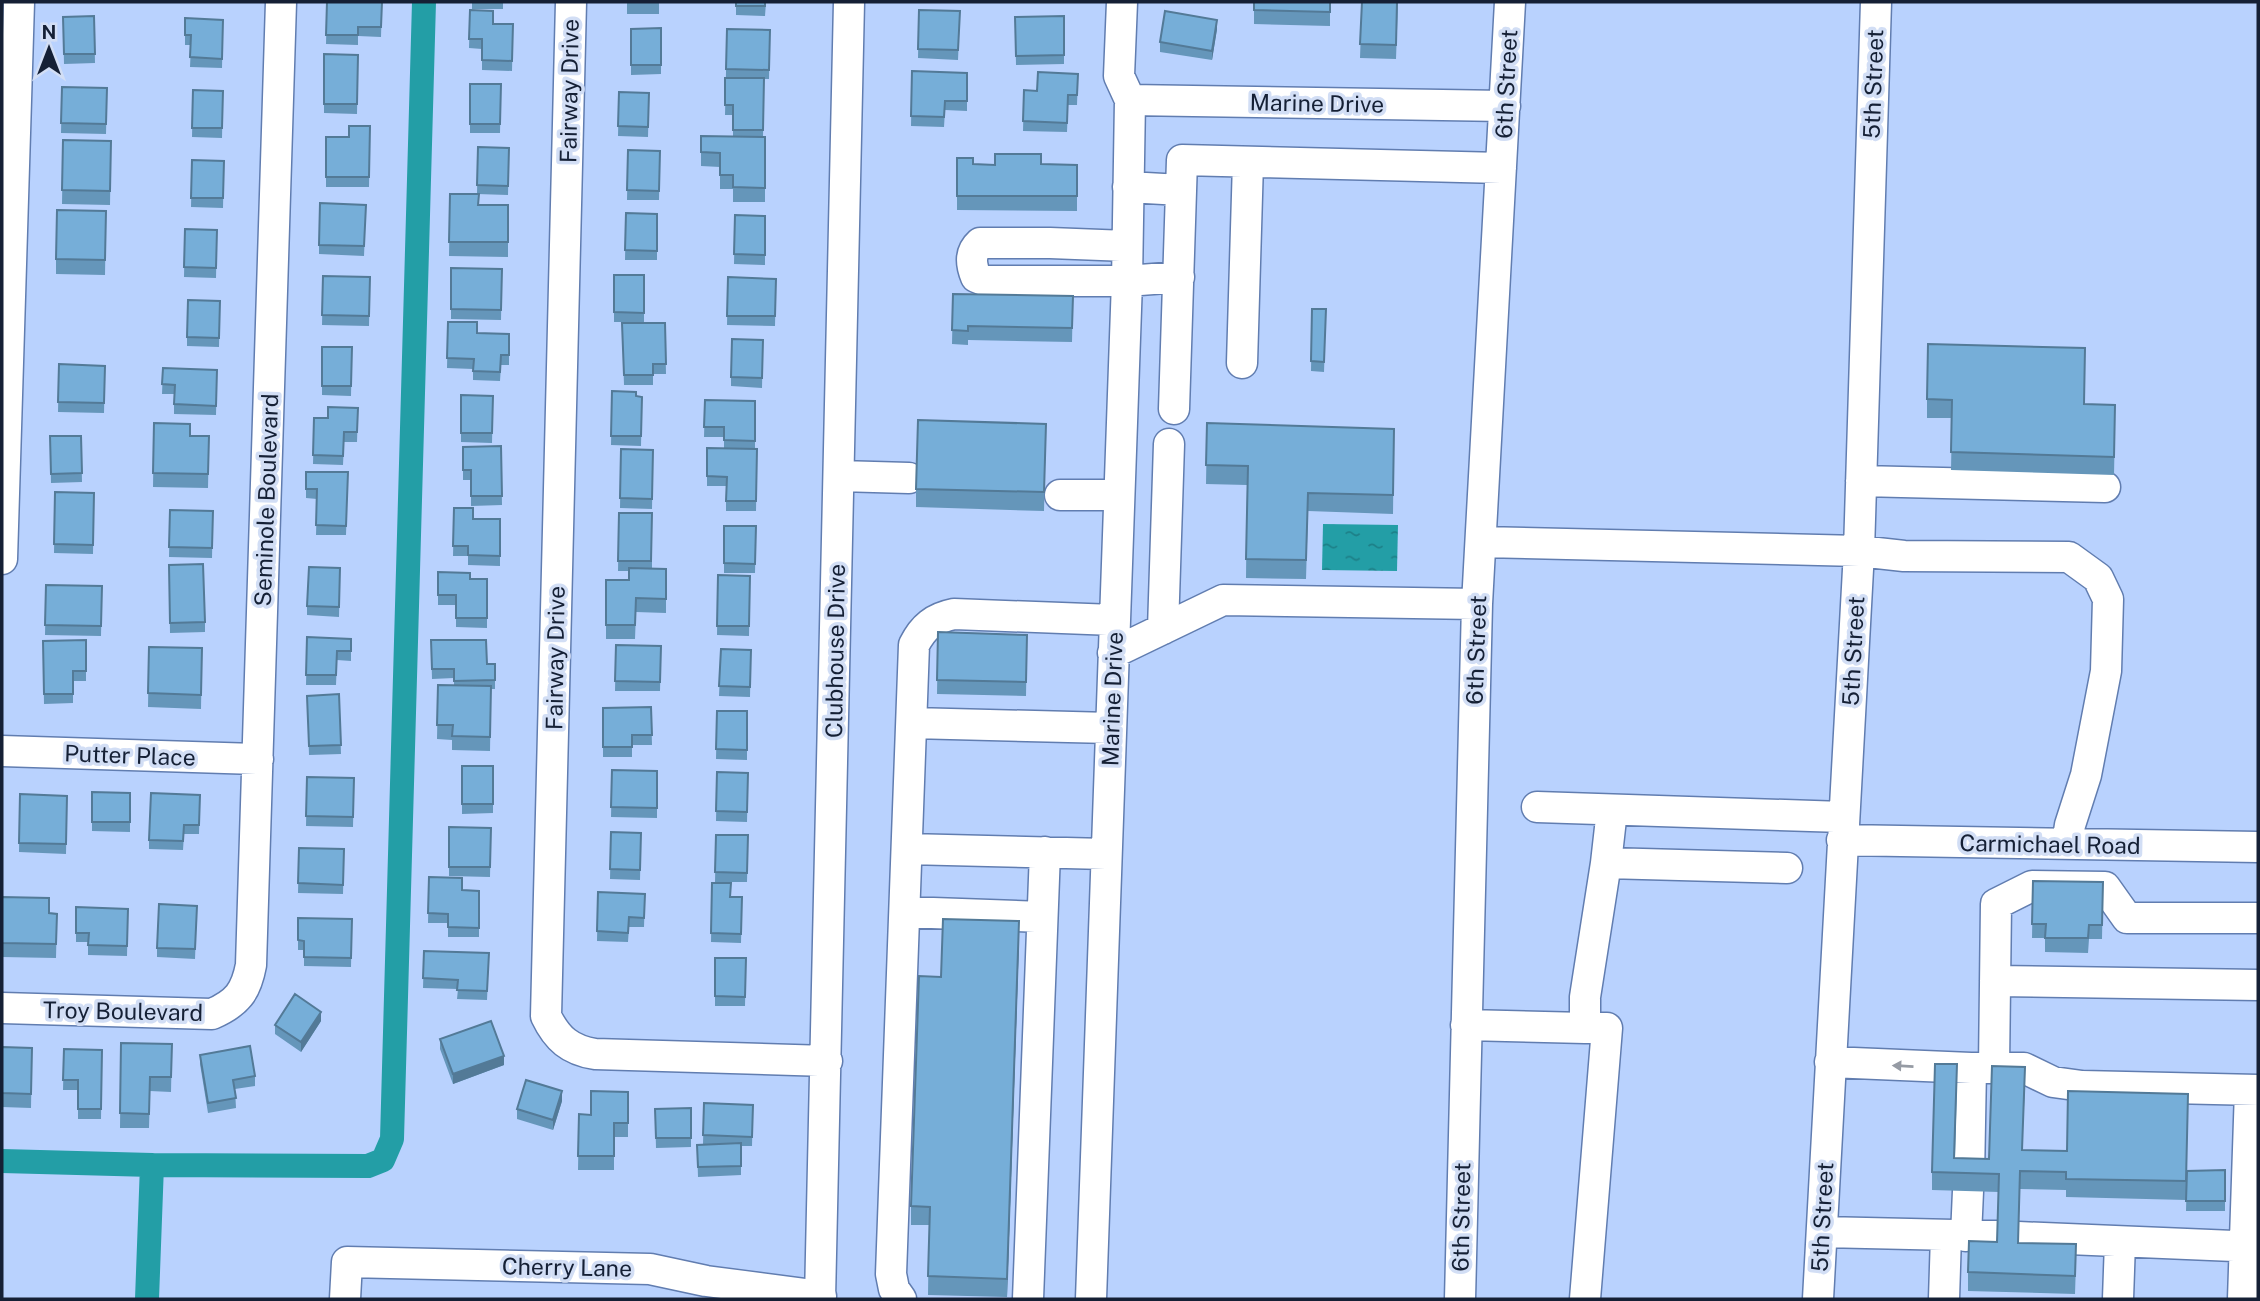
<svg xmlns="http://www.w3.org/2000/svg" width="2260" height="1301" viewBox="0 0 2260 1301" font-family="'Public Sans',sans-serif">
<defs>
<pattern id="water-ripples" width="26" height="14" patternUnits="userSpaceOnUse" patternTransform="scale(1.75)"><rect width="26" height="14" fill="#239ea6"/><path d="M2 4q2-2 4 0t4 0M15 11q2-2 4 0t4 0" fill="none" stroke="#1d8088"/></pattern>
</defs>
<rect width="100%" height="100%" fill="#b9d2fe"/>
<path fill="url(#water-ripples)" d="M1323,524L1398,525L1397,571L1322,570Z"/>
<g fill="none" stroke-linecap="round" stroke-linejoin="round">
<path stroke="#239ea6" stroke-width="24" d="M2,1161L152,1165L368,1166L383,1160L392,1139L424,2
M147,1299L152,1165"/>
<defs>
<path id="minor" d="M571,2L546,1016C557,1039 570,1050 595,1054L827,1061
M1130,100L1505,106
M1128,187L1181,190
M1127,246L1050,243H980C969,253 971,265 976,277L986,281H1127L1179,277
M1242,363L1248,162
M1174,409L1182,160L1501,168
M839,476L909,478
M1861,481L2105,487
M1060,495H1118
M1481,542L1859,551L1904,556L2069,557L2098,578L2108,599L2106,671L2086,775L2070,825L2067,844
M2,559L19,2
M1163,629L1169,444
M1113,653L1223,600L1477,604
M912,723L1110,728
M2,751L258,759
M1537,807L1843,817
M1842,840L2258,847
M907,849L1106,854
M1606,863L1612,810
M905,912L1042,917
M1995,981L2258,985
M2,1008L212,1014C237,1003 246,992 251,965L281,2
M1466,1025L1585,1028V997L1606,863L1787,868
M1585,1028H1607L1585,1299
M1830,1062L1971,1068H2024L2053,1082L2082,1086L2258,1090
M1994,1067L1996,904L2032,886L2105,887L2127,918H2258
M1969,1177L1971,1068
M1822,1232L1998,1236
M1966,1236L1968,1191
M2018,1237L2258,1247
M345,1299L347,1262L650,1269L706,1281L821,1296
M820,1299L849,2
M901,1299L894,1289L891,1274L914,645C923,627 934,618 954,614L1114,620
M1028,1299L1045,852
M1091,1299L1127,281L1130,100L1119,76L1122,2
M1460,1299L1477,604L1510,2
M1818,1299L1859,551L1876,2
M1944,1299L1946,1235
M2118,1299L2120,1242
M2243,1299L2250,1090"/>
</defs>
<use href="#minor" stroke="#617db0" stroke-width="33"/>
<use href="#minor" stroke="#fff" stroke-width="30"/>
</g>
<path fill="#6596ba" d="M327,2H382L381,37L358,36V45L326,44Z
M472,2H503V9H472Z
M627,2H659V14H627Z
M766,2L765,16L736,15V6Z
M1017,2H1063V3H1017Z
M1254,2H1330V26L1254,24Z
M1362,2H1398L1396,59L1360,58Z
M470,10L493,24H513L512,71L482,70V49L469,48Z
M919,10L960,11L958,60L918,58Z
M94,16L95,63L64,64L63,17Z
M1064,16V64L1016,65L1015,17Z
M185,18L223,20L222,68L190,67L191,45H185Z
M661,28V74L631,75V29Z
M727,29L770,30L769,79H764L763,137H765V202H733V189H720V167L701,166V136H733V115H725Z
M1217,29L1212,60L1160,52V42Z
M324,54L358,55L357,114L324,113Z
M912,71L967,73V111L945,110L944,127L911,126Z
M1078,74L1077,105H1068L1067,132L1023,131L1024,90L1037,91Z
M470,84H501L500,133H470Z
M62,87L107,88L106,134L61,133Z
M193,90L223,91L222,138L192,137Z
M619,92L649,93L648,137L618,136Z
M370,126L369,187H326V137H349Z
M63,140L111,141L110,205L62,204Z
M478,147L509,148L508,195L477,194Z
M628,150L660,151L659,200H627Z
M957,158L973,164L1077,165V211L957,210Z
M192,160L224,161L223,208L191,207Z
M450,194L479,205H508V257L449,256Z
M366,205L364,256L319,254V245Z
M106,211L105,275L56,274V259Z
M626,213L657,214V260H625Z
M735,215L765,216V265L734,264Z
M185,229L217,230L216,278L184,277Z
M451,268L502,269L501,320L451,319Z
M614,275H644V322H614Z
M323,276L370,277L369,326L322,325Z
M728,277L776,279L775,326L727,325Z
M953,294L1073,296L1072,342L968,340V345L952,344Z
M220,301L219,347L187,346V337Z
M1312,309H1326L1324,372L1311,371Z
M448,322L477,333L509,334V365H501L500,381L473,380V369L447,368Z
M622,323H665L666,374H653V385H624Z
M763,340L762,388L731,386V377Z
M322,347H352L351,396L322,395Z
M59,364L105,366L104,413L58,412Z
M2085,367L2084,404L2115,424L2114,475L1951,470L1952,418H1927V399Z
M163,368L217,370L216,415L174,414V394H162Z
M612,391L642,397L641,446L611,445Z
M461,395L493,396L492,443L461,442Z
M705,400L755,401V449H757L756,511H726V486H707V448H724V437H704Z
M358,408L357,442H344L343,465L313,464L314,418H328Z
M154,423L190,436H209L208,488L153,487Z
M1207,423L1394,429L1393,514L1308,511L1306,579L1246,578L1247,485L1206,484Z
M1046,424L1044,511L916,507V489Z
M50,436H81L82,482L51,483Z
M501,446L502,505L471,506V480H463V447Z
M621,449L653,450L652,509L620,508Z
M306,472H348L346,535H316L317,499L306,498Z
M55,492L94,493L93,554L54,553Z
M454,508L473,519H500V566L468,565V556H453Z
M170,510L213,511L212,558L169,557Z
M619,513H652V569H666V613L636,612L635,639H606V580H629V571H618Z
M724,526H756L755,573H724Z
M169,565L205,622V632L170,633Z
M340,568L339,617L307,615V606Z
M438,572L470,579H487V628L456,627V605H438Z
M718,575L750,576L749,636L717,635Z
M46,585L102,586L101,636L45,635Z
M938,632L1027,635L1026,696L937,694Z
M307,637L351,639V661L337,660L336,685H306Z
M86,640V681H73V703L44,704L43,641Z
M431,640L487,664H495V689H491L490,751L452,750V740L437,739L438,685L454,686V678L432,679Z
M616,645L661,646L660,691H615Z
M149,647L202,648L201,709L148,707Z
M721,649L751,650L750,697L719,696Z
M339,694L341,754L309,755L307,696Z
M651,707L652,745H632V757H603V708Z
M717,711H747V760L716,759Z
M462,766H493V813L462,814Z
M612,770L657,771V818L611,817Z
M717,772L748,773L747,822L716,821Z
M307,777L354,778L353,827L306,826Z
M92,792L130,793V832L92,831Z
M20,794L67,796L66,854L19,852Z
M200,795L199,834H184L183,850L149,849V840Z
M449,827L491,828L490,877L449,876Z
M611,832L641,833L640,880L610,879Z
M716,835H748L747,882H715Z
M299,848L344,849L343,894L298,893Z
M429,877L462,890L479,891V937H448V923H428Z
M2033,881L2103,882L2102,939H2089L2088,953L2045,952V938H2032Z
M712,883L730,897H742L741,943L711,942Z
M598,892L645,894L644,927H629L628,942L597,941Z
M2,897L49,913L57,914L56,958L2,957Z
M197,906L195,959L157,957V948Z
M76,907L128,909L127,956L88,955V942H76Z
M298,918L352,919L351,967L304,966V950H298Z
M1019,940L1007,1297L928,1295L929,1225H911V1206L941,977Z
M424,951L489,953L487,1000L457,999L458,989L423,988Z
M715,958H746L745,1006H715Z
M321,1021L301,1052L275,1034V1025Z
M440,1039L504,1065L453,1084L440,1049Z
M121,1043L172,1044L171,1092L150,1091L149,1128H120Z
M2,1047L32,1048L31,1108L2,1107Z
M64,1049L102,1050L101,1119H78V1090H63Z
M200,1055L255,1076V1086L235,1089L236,1108L208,1113L200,1064Z
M1957,1083L1955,1158L1989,1159L2025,1086L2022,1150L2067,1151L2188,1094L2186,1200L2066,1197V1190L2020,1189L2018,1243L2076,1263L2075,1294L1968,1291V1272L1997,1242L1999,1192L1932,1190V1172Z
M628,1092V1137H614V1170H578L579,1114L591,1115Z
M562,1101L553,1130L517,1119V1109Z
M704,1103L753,1105L752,1146H741V1175L698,1177L697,1145L703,1144Z
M691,1108V1147L656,1148L655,1109Z
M2225,1170V1211H2186L2187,1171Z"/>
<path fill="#537a97" d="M1217,20V29L1212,60V51Z
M1019,921V940L1007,1297V1279Z
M321,1012V1021L301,1052V1042Z
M504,1056V1065L453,1084V1074Z
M562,1091V1101L553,1130V1120Z"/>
<path fill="#76aed8" stroke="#537a97" stroke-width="2" d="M327,2H382L381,27H358V35H326Z
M736,2H765V6H736Z
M1254,2H1330V12L1254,10Z
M1362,2H1397L1396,45L1360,44Z
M470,10L493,11V24H513L512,61L482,60V39H469Z
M919,10L960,11L958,50L918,49Z
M1165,11L1217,20L1212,51L1160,42Z
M94,16L95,54H64L63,17Z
M1064,16V55L1016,56L1015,17Z
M185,18L223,20L222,59L190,57L191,35H185Z
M661,28V65H631V29Z
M727,29L770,30L769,70L726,69Z
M324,54L358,55L357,104H324Z
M912,71L967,73V101H945L944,117L911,116Z
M1038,72L1078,74L1077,95H1068L1067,123L1023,121L1024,90L1037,91Z
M725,78H764L763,130H733V105H725Z
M470,84H501L500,124H470Z
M62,87L107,88L106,124L61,123Z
M193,90L223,91L222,128H192Z
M619,92L649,93L648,127L618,126Z
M349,126H370L369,177H326V137H349Z
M701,136L765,137V188L733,187V175H720V153L701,152Z
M63,140L111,141L110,191L62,190Z
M478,147L509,148L508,186L477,185Z
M628,150L660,151L659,191L627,190Z
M995,154H1041V164L1077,165V196H957V158H973V164L995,165Z
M192,160L224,161L223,198H191Z
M450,194H479L478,205H508V242H449Z
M320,203L366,205L364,246L319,245Z
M57,210L106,211L105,260L56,259Z
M626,213L657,214V251L625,250Z
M735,215L765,216V255L734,254Z
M185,229L217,230L216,268L184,267Z
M451,268L502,269L501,310L451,309Z
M614,275H644V313L614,312Z
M323,276L370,277L369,316L322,315Z
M728,277L776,279L775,316H727Z
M953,294L1073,296L1072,328L968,326V331L952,330Z
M188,300L220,301L219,338L187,337Z
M1312,309H1326L1324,362L1311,361Z
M448,322H477V333L509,334V355H501L500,372L473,371L474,359L447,358Z
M622,323H665L666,364H653V375H624Z
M732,339L763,340L762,378L731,377Z
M1928,344L2085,348L2084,404L2115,405L2114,457L1951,452L1952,400L1927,399Z
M322,347H352L351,386H322Z
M59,364L105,366L104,403L58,402Z
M163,368L217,370L216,406L174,404L175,385L162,384Z
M612,391L636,392V396L642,397L641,436H611Z
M461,395L493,396L492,433H461Z
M705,400L755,401V441L724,440V427H704Z
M328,407L358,408L357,432H344L343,456L313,455L314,418H328Z
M918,420L1046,424L1044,492L916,489Z
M154,423L190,424V436H209L208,474L153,473Z
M1207,423L1394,429L1393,495L1308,493L1306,560L1246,559L1248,466L1206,465Z
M50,436H81L82,473L51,474Z
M501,446L502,496H471V470H463V447Z
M707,448L757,449L756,501H726L727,477L707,476Z
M621,449L653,450L652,499L620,498Z
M306,472H348L346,526L316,525L317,489H306Z
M55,492L94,493L93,545L54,544Z
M454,508H473V519H500V556L468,555V546H453Z
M170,510L213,511L212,548L169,547Z
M619,513H652L651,561H618Z
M724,526H756L755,564L724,563Z
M203,564L205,622L170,623L169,565Z
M309,567L340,568L339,607L307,606Z
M629,568L666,569V599L636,598L635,625H606V580H629Z
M438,572L470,573V579H487V618H456V595H438Z
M718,575L750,576L749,626H717Z
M46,585L102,586L101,626L45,625Z
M938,632L1027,635L1026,682L937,680Z
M307,637L351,639V651H337L336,675H306Z
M86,640V671H73V694H44L43,641Z
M431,640H486L487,664H495V680L454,681V669H432Z
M616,645L661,646L660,682L615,681Z
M149,647L202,648L201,695L148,693Z
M721,649L751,650L750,687L719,686Z
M438,685L491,686L490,737L452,736L453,725H437Z
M339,694L341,745L309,746L307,696Z
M651,707L652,735H632V747H603V708Z
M717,711H747V750L716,749Z
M462,766H493V804H462Z
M612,770L657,771V808L611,807Z
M717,772L748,773L747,812L716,811Z
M307,777L354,778L353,817L306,816Z
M92,792L130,793V822H92Z
M151,793L200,795L199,825H184L183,841L149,840Z
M20,794L67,796L66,844L19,843Z
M449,827L491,828L490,867H449Z
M611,832L641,833L640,870L610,869Z
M716,835H748L747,873L715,872Z
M299,848L344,849L343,885L298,883Z
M429,877L462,878V890L479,891V928L448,927V914L428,913Z
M2033,881L2103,882L2102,925H2089L2088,938H2045L2046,924H2032Z
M712,883H731L730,897H742L741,934L711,933Z
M598,892L645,894L644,918L629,917L628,933L597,931Z
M2,897L49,898V913L57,914L56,944L2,943Z
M159,904L197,906L195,949L157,948Z
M76,907L128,909L127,946L88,945L89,933H76Z
M298,918L352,919L351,958L304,957V941L298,940Z
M943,919L1019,921L1007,1279L928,1276L930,1207L911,1206L919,976L941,977Z
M424,951L489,953L487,991L457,990L458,980L423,978Z
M715,958H746L745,997L715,996Z
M295,994L321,1012L301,1042L275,1025Z
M491,1021L504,1056L453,1074L440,1039Z
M121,1043L172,1044L171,1077H150L149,1114L120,1113Z
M250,1046L255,1076L233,1080L236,1098L208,1103L200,1055Z
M2,1047L32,1048L31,1094L2,1093Z
M64,1049L102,1050L101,1109H78V1080H63Z
M1935,1064H1957L1954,1158L1989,1159L1992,1066L2025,1067L2022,1150L2067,1151L2068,1091L2188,1094L2186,1181L2066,1179V1172L2020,1171L2018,1243L2076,1244L2075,1276L1968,1272L1969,1241L1997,1242L1999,1174L1932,1172Z
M526,1080L562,1091L553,1120L517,1109Z
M591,1091L628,1092V1123H614V1156H578L579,1114L591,1115Z
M704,1103L753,1105L752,1137L703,1135Z
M691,1108V1138H656L655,1109Z
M741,1143V1166L698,1167L697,1145Z
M2225,1170V1201H2186L2187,1171Z"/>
<defs><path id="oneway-solid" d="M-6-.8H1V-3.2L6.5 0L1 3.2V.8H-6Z" transform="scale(1.75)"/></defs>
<use fill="#969ba4" href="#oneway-solid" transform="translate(1903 1066) rotate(-177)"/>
<g text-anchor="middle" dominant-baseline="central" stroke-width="7" stroke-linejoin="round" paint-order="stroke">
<g font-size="23" fill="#152035" stroke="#d2def5">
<text transform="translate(1506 84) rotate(-87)">6th Street</text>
<text transform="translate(1873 84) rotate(-88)">5th Street</text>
<text transform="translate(569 91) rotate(-89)">Fairway Drive</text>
<text transform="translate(1317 103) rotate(1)">Marine Drive</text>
<text transform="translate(266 500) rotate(-88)">Seminole Boulevard</text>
<text transform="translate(1476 650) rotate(-88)">6th Street</text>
<text transform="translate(835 651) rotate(-89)">Clubhouse Drive</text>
<text transform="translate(1853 651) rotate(-87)">5th Street</text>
<text transform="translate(555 658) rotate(-89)">Fairway Drive</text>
<text transform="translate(1112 699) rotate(-88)">Marine Drive</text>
<text transform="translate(130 755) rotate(2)">Putter Place</text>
<text transform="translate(2050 844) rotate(1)">Carmichael Road</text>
<text transform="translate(123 1011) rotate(1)">Troy Boulevard</text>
<text transform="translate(1461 1217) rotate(-89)">6th Street</text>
<text transform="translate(1822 1217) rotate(-87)">5th Street</text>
<text transform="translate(567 1267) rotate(1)">Cherry Lane</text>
</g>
</g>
<rect width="2260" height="1301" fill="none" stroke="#152035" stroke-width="7"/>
<g transform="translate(49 49)" stroke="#d2def5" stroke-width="5" paint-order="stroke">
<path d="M0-5L12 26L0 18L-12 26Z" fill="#152035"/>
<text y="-10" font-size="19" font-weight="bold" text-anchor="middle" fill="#152035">N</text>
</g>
</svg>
